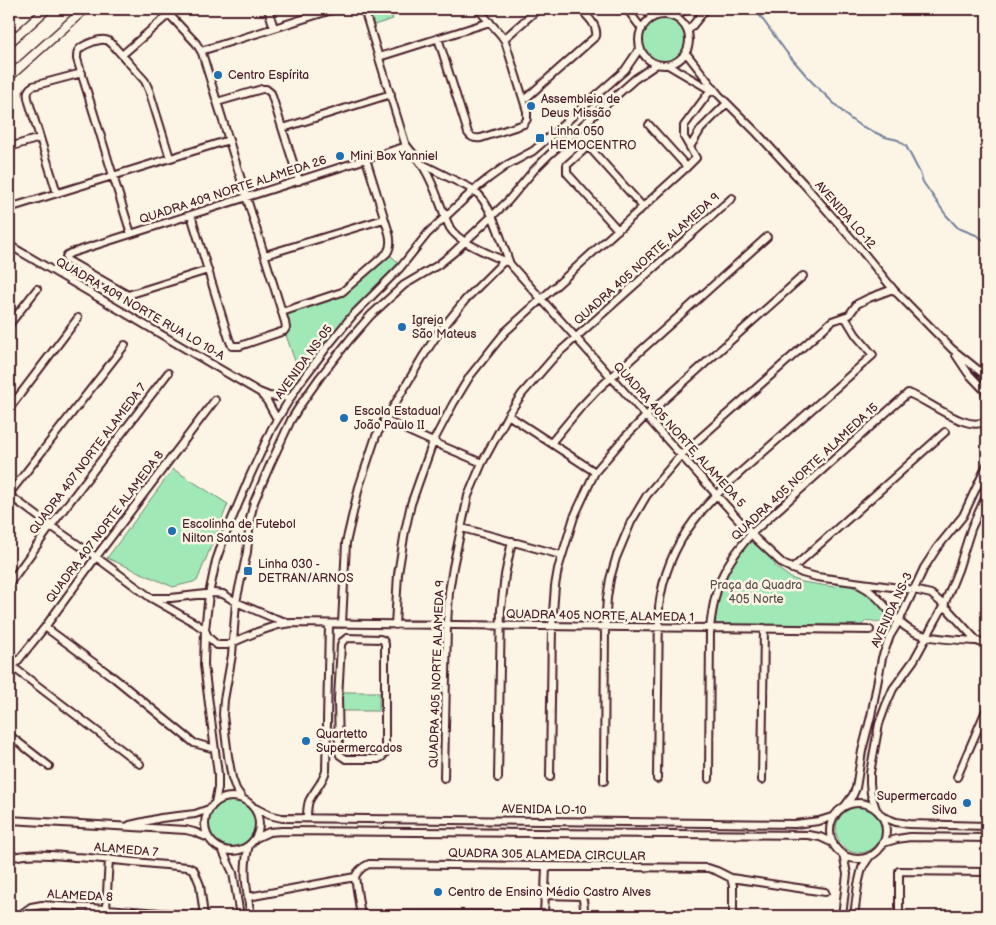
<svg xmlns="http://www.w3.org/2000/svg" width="996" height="925" viewBox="0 0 996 925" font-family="'Balsamiq Sans',sans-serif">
<rect width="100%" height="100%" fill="#fcf5e5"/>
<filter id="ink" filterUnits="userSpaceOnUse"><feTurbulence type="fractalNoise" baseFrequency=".02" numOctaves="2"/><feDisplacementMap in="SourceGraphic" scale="10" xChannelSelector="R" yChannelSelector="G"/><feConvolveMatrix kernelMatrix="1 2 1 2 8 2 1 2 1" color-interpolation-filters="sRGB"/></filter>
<g filter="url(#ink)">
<path fill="#a0e9b7" stroke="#758471" d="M369,9H389L393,19L374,25Z
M641 40a23 23 0 1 1 46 0a23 23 0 1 1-46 0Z
M390,255L399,263L335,330L300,376L286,335L289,329C289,324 285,319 288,314L343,295L348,291Z
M173,469L228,504L197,581L173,587L107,558Z
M751,542L756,544L773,560L776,567L791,578L802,582L835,587L836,584L851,586L864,591L871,597L888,615L878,623C872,620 866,619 862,625L717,624L714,620C717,591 728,565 748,543Z
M341,692H379V711H341Z
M209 824a23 23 0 1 1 46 0a23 23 0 1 1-46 0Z
M836 830a23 23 0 1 1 46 0a23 23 0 1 1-46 0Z"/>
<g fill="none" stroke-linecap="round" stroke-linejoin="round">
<path stroke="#72819e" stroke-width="2" d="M755,9L787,53L812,82L849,118L859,125L885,137L898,140L906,146L920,173L923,182L946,215L958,228L976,235L987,242"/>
<defs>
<path id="minor" d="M164,9L196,43L202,53L285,322L286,328L284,331L240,346H232L229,339L191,215
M268,9L274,28
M364,9L405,143C410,151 417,157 422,165C435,184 440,207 450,228C459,243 490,254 507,262
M627,9L642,29
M643,9L653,17
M639 40a25 25 0 1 1 50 0a25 25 0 1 1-50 0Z
M674,16L687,9
M688,31L706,9
M438,38L468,133C471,138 475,139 481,138L524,124L527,119V111L505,41L501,35L478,9
M504,39L538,9
M201,51L335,9
M686,53L719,95L757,133L803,183L858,246L893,289L952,349L987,377
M122,55L175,9
M379,57L490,22
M668,65L714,92
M524,100L596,36C598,25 587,16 580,9
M217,102L262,89H266L271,93L299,181
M649,125L687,167
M283,128L391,94
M9,147L40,138
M690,147L701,129L727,103
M422,164L474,190C492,204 502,243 510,264L756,539L783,564L802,573L817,577L914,590L931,594L944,605L977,641L987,645
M57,193L29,102C27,95 26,90 33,86L82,73
M9,208L229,140
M618,230L567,173V165L586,148H590L643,207
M131,234L77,59C77,56 77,53 78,51C81,45 99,39 105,40C108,40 110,42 112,44L145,81L149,90L170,158
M9,245L259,392L269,396L290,398
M265,255L384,219
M208,270L128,295L67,260L66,257L67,255L71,253L407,146
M282,312L342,292L387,253C391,247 391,241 389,233L366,159
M9,325L37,289
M956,355L968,373L987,393
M262,395L267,401L277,419
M9,409L78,318
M508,415L595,472
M384,420L433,442L482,463
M551,443L580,408L597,390L767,237
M9,494L125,345
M9,495L51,526L96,557L151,598L195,623L205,630L208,637L217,645H227L257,632L278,625L292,623L870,630
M462,528L561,555
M792,569L945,432
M9,584L51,526L168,373
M860,585C883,596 892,621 912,631C925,639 960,640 977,641
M152,598H171L214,593L223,594L236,602L271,617L286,622
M342,624L346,543L359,487L376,436L422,358L437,335L466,299L504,261
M395,625L398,574L405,531L411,504L433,442L453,404L470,376L505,332L687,167L696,158L684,137V126L710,91
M45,627L113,677L194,743L215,749
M347,638L380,639L383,640L385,644V753L382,757L378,759H346L340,755L339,752L338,699L341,645L342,642Z
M9,664L140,764
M13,667L45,627L96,557L215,400
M9,735L49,766
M550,777L552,626L555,586L558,569L574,517L595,472L625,437L646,416L803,276
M957,777L987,708
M444,778L447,625L449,592L453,567L468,496L482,463L508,415L522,394L555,356L732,198
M498,778L501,609L505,575L512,541
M657,779L659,607C668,528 721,490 776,441C808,413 840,384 873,355L856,335L845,317
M709,779L710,628C715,584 723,566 752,533L908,393C925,398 972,437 987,419
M762,780L764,628
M604,781L605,627L607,598L610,579L616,558L631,522L647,495L681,455L832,321L849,315L857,304L869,298L893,289
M205 824a27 27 0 1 1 54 0a27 27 0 1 1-54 0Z
M242,798L236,789L232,778L228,756L223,715L224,700L232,655L236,602L247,552L250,519L254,502L270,465L291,420L301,404L320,377L350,339L371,315L404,285L438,265L453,253L508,201L534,170L550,154L635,79L657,64
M215,803L218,788V774L204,665L205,630L209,594L216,561L224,538L250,476L272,428L299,384L330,343L352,316L400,268L428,233L474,190L489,178L507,165L533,151L540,145L625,70L640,48
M830 831a28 28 0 1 1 56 0a28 28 0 1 1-56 0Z
M845,806L853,795L856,788L862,751L871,716L882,658L890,636L899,621L924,568L937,548L963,516L987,465
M255,808L269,815L282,818L795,824L819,821L835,816
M876,809L871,794L870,783V773L879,724L886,705L893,689L914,660L944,605L958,570L971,529L987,494
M883,817L896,822L909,824L987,826
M307,818C307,813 307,807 309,801C314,791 323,782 326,771L329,624
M9,820L186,830L194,832L209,838
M130,825L161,818L195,814L209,809
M256,838L269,832L282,831L808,835L820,837L833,843
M883,843L897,839L910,837L987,838
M249,845C242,870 247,892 251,916
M222,849L233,873L240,916
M9,858C30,852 52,855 74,857C112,859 150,864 188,867L194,870L200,885L204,916
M731,878L733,886V916
M546,895L581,896C586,901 581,909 587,915L610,916
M248,897L355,877
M106,909L109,859
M361,915L544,914
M22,916L24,912L31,907L42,905L106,909L201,916
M361,916L355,877C358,870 362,867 369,864L708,868L717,871L731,878L825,892
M544,916L546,867
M842,916L847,874L843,854
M854,916L858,885L862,868L870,856
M899,916V871L987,872"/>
<path id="major" d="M9,43L47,9
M9,77L85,9"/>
</defs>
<use href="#minor" stroke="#4a1f2b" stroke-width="10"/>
<use href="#major" stroke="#4a1f2b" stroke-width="11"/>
<use href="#minor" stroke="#fcf5e5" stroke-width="6"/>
<use href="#major" stroke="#fcf5e5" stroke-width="8"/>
</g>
</g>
<g fill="#1f6fb2" stroke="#fcf5e5" stroke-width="2">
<circle cx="218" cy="75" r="5"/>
<circle cx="531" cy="106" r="5"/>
<rect x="535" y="133" width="10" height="10" rx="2.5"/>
<circle cx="340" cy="156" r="5"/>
<circle cx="402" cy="327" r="5"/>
<circle cx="344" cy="418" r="5"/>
<circle cx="172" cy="531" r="5"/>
<rect x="243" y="566" width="10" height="10" rx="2.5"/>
<circle cx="306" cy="741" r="5"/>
<circle cx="967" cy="803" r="5"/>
<circle cx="438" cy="892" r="5"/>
</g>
<g text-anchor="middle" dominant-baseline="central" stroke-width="5" stroke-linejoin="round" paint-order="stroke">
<g font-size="12" fill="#4a1f2b" stroke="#fcf5e5" text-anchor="start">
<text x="228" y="75">Centro Espírita</text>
<text x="541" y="99">Assembleia de<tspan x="541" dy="14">Deus Missão</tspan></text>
<text x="550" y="131">Linha 050<tspan x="550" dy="14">HEMOCENTRO</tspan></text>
<text x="350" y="156">Mini Box Yanniel</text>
<text x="412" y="320">Igreja<tspan x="412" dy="14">São Mateus</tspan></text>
<text x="354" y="411">Escola Estadual<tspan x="354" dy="14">João Paulo II</tspan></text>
<text x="182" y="524">Escolinha de Futebol<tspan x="182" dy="14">Nilton Santos</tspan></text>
<text x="258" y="564">Linha 030 -<tspan x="258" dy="14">DETRAN/ARNOS</tspan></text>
<text x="316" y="734">Quartetto<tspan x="316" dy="14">Supermercados</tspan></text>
<text x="957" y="796" text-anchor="end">Supermercado<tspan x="957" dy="14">Silva</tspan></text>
<text x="448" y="892">Centro de Ensino Médio Castro Alves</text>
</g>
<g font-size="12" fill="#4a1f2b" stroke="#fcf5e5">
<text transform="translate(233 190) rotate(-18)">QUADRA 409 NORTE ALAMEDA 26</text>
<text transform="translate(845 215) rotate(49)">AVENIDA LO-12</text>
<text transform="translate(647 259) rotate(-42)">QUADRA 405 NORTE, ALAMEDA 9</text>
<text transform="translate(140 309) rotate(30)">QUADRA 409 NORTE RUA LO 10-A</text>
<text transform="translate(304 362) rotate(-54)">AVENIDA NS-05</text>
<text transform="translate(679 435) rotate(48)">QUADRA 405 NORTE, ALAMEDA 5</text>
<text transform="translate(88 459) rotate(-53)">QUADRA 407 NORTE ALAMEDA 7</text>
<text transform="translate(805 472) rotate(-43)">QUADRA 405 NORTE, ALAMEDA 15</text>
<text transform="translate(105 527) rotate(-53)">QUADRA 407 NORTE ALAMEDA 8</text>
<text transform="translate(892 610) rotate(-65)">AVENIDA NS-3</text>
<text transform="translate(600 616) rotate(1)">QUADRA 405 NORTE, ALAMEDA 1</text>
<text transform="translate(437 674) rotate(-88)">QUADRA 405 NORTE ALAMEDA 9</text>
<text transform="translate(544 810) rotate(1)">AVENIDA LO-10</text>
<text transform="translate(126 850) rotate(5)">ALAMEDA 7</text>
<text transform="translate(547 855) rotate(1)">QUADRA 305 ALAMEDA CIRCULAR</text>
<text transform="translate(80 896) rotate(3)">ALAMEDA 8</text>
</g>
<g font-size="12" fill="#60524e" stroke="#fcf5e5">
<text x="756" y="585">Praça da Quadra<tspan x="756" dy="14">405 Norte</tspan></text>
</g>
</g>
<rect width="996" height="925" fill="none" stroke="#fcf5e5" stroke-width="30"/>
<rect x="15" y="15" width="966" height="895" fill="none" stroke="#4a1f2b" stroke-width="2" filter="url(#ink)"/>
</svg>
